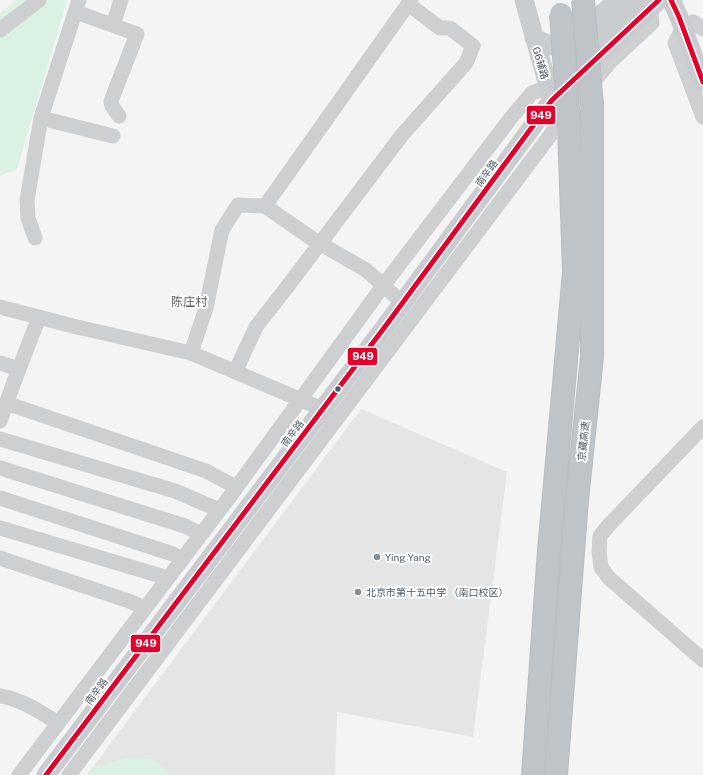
<svg xmlns="http://www.w3.org/2000/svg" width="703" height="775" viewBox="0 0 703 775" font-family="'Public Sans','Noto Sans SC',sans-serif">
<rect width="100%" height="100%" fill="#f4f4f4"/>
<path fill="#e6e5e5" d="M361,409L507,472L473,737L337,712L335,775H87Z"/>
<path fill="#daf1e3" d="M17,0H67L17,169L0,176V13Z
M125,758L153,759L173,775H87L92,768Z"/>
<g fill="none" stroke-linecap="round" stroke-linejoin="round">
<defs>
<path id="highway" d="M533,775L549,550L574,272L569,128
M556,775L577,500L592,357V105"/>
</defs>
<use href="#highway" stroke="#b9bec2" stroke-width="24"/>
<path stroke="#cecfd1" stroke-width="15" d="M76,12L137,34L111,101L112,106L119,116
M693,22L703,29
M113,25L121,0
M683,27L675,43L703,117
M0,30L39,0
M41,118L79,0
M265,206L314,240L366,270L395,296
M35,238L28,218L27,200L41,118L113,136
M0,307L77,327L191,353L313,405L329,417
M191,353L206,308L222,230L238,205L265,206L411,0
M0,363L19,369
M235,372L256,327L284,291L402,135L466,63L473,46L450,28H440L408,4
M6,403L206,471L236,487
M0,421L14,382L39,317
M703,427L609,525L600,536L599,552L601,567L609,578L703,660
M0,439L175,491L219,510
M0,468L185,526L201,534
M0,498L173,554L182,559
M0,528L168,578
M0,558L129,601L145,608
M0,696C20,699 41,712 58,723
M19,775L231,495L383,286L510,119L532,93L548,87
M69,775L561,121L610,62L652,23L650,8"/>
<path stroke="#cacdd0" stroke-width="19" d="M524,0L552,100
M671,0L679,17L703,82
M534,38L552,46L573,41L617,0
M579,57L638,0
M46,775L384,328L552,100L659,0"/>
<use href="#highway" stroke="#bfc4c8" stroke-width="22"/>
<defs>
<path id="highway-bridge" d="M583,0L592,105
M561,14L569,128"/>
</defs>
<use href="#highway-bridge" stroke="#b9bec2" stroke-width="24" stroke-linecap="butt"/>
<use href="#highway-bridge" stroke="#bfc4c8" stroke-width="22"/>
<defs>
<path id="bus-1" d="M671,0L679,17L703,82
M46,775L384,328L552,100L659,0"/>
</defs>
<use href="#bus-1" stroke="#fff" stroke-width="8"/>
<use href="#bus-1" stroke="#e4002b" stroke-width="5"/>
</g>
<circle fill="#4b565f" stroke="#fff" stroke-width="1.5" cx="338" cy="389" r="3.5"/>
<g fill="#868d93" stroke="#fff" stroke-width="1.5">
<circle cx="377" cy="557" r="4"/>
<circle cx="358" cy="592" r="4"/>
</g>
<g text-anchor="middle" dominant-baseline="central" stroke-width="4" stroke-linejoin="round" paint-order="stroke">
<g font-size="10" fill="#4b565f" stroke="#fff">
<text transform="translate(541 63) rotate(74)">G6辅路</text>
<text transform="translate(486 173) rotate(-54)">南辛路</text>
<text transform="translate(292 433) rotate(-53)">南辛路</text>
<text transform="translate(583 441) rotate(-84)">京藏高速</text>
<text transform="translate(96 691) rotate(-53)">南辛路</text>
</g>
<g font-size="10" fill="#4b565f" stroke="#fff" text-anchor="start">
<text x="385" y="557">Ying Yang</text>
<text x="366" y="592">北京市第十五中学 （南口校区）</text>
</g>
<g font-size="12" fill="#5f6367" stroke="#fff">
<text x="189" y="302">陈庄村</text>
</g>
</g>
<g stroke="#fff" stroke-width="1.5">
<rect x="526" y="105" width="30" height="20" rx="4" fill="#e4002b"/>
<rect x="347" y="347" width="31" height="19" rx="4" fill="#e4002b"/>
<rect x="130" y="634" width="31" height="19" rx="4" fill="#e4002b"/>
</g>
<g font-size="11" text-anchor="middle" font-weight="bold" fill="#fff">
<text x="541" y="119">949</text>
<text x="363" y="360">949</text>
<text x="146" y="647">949</text>
</g>
</svg>
